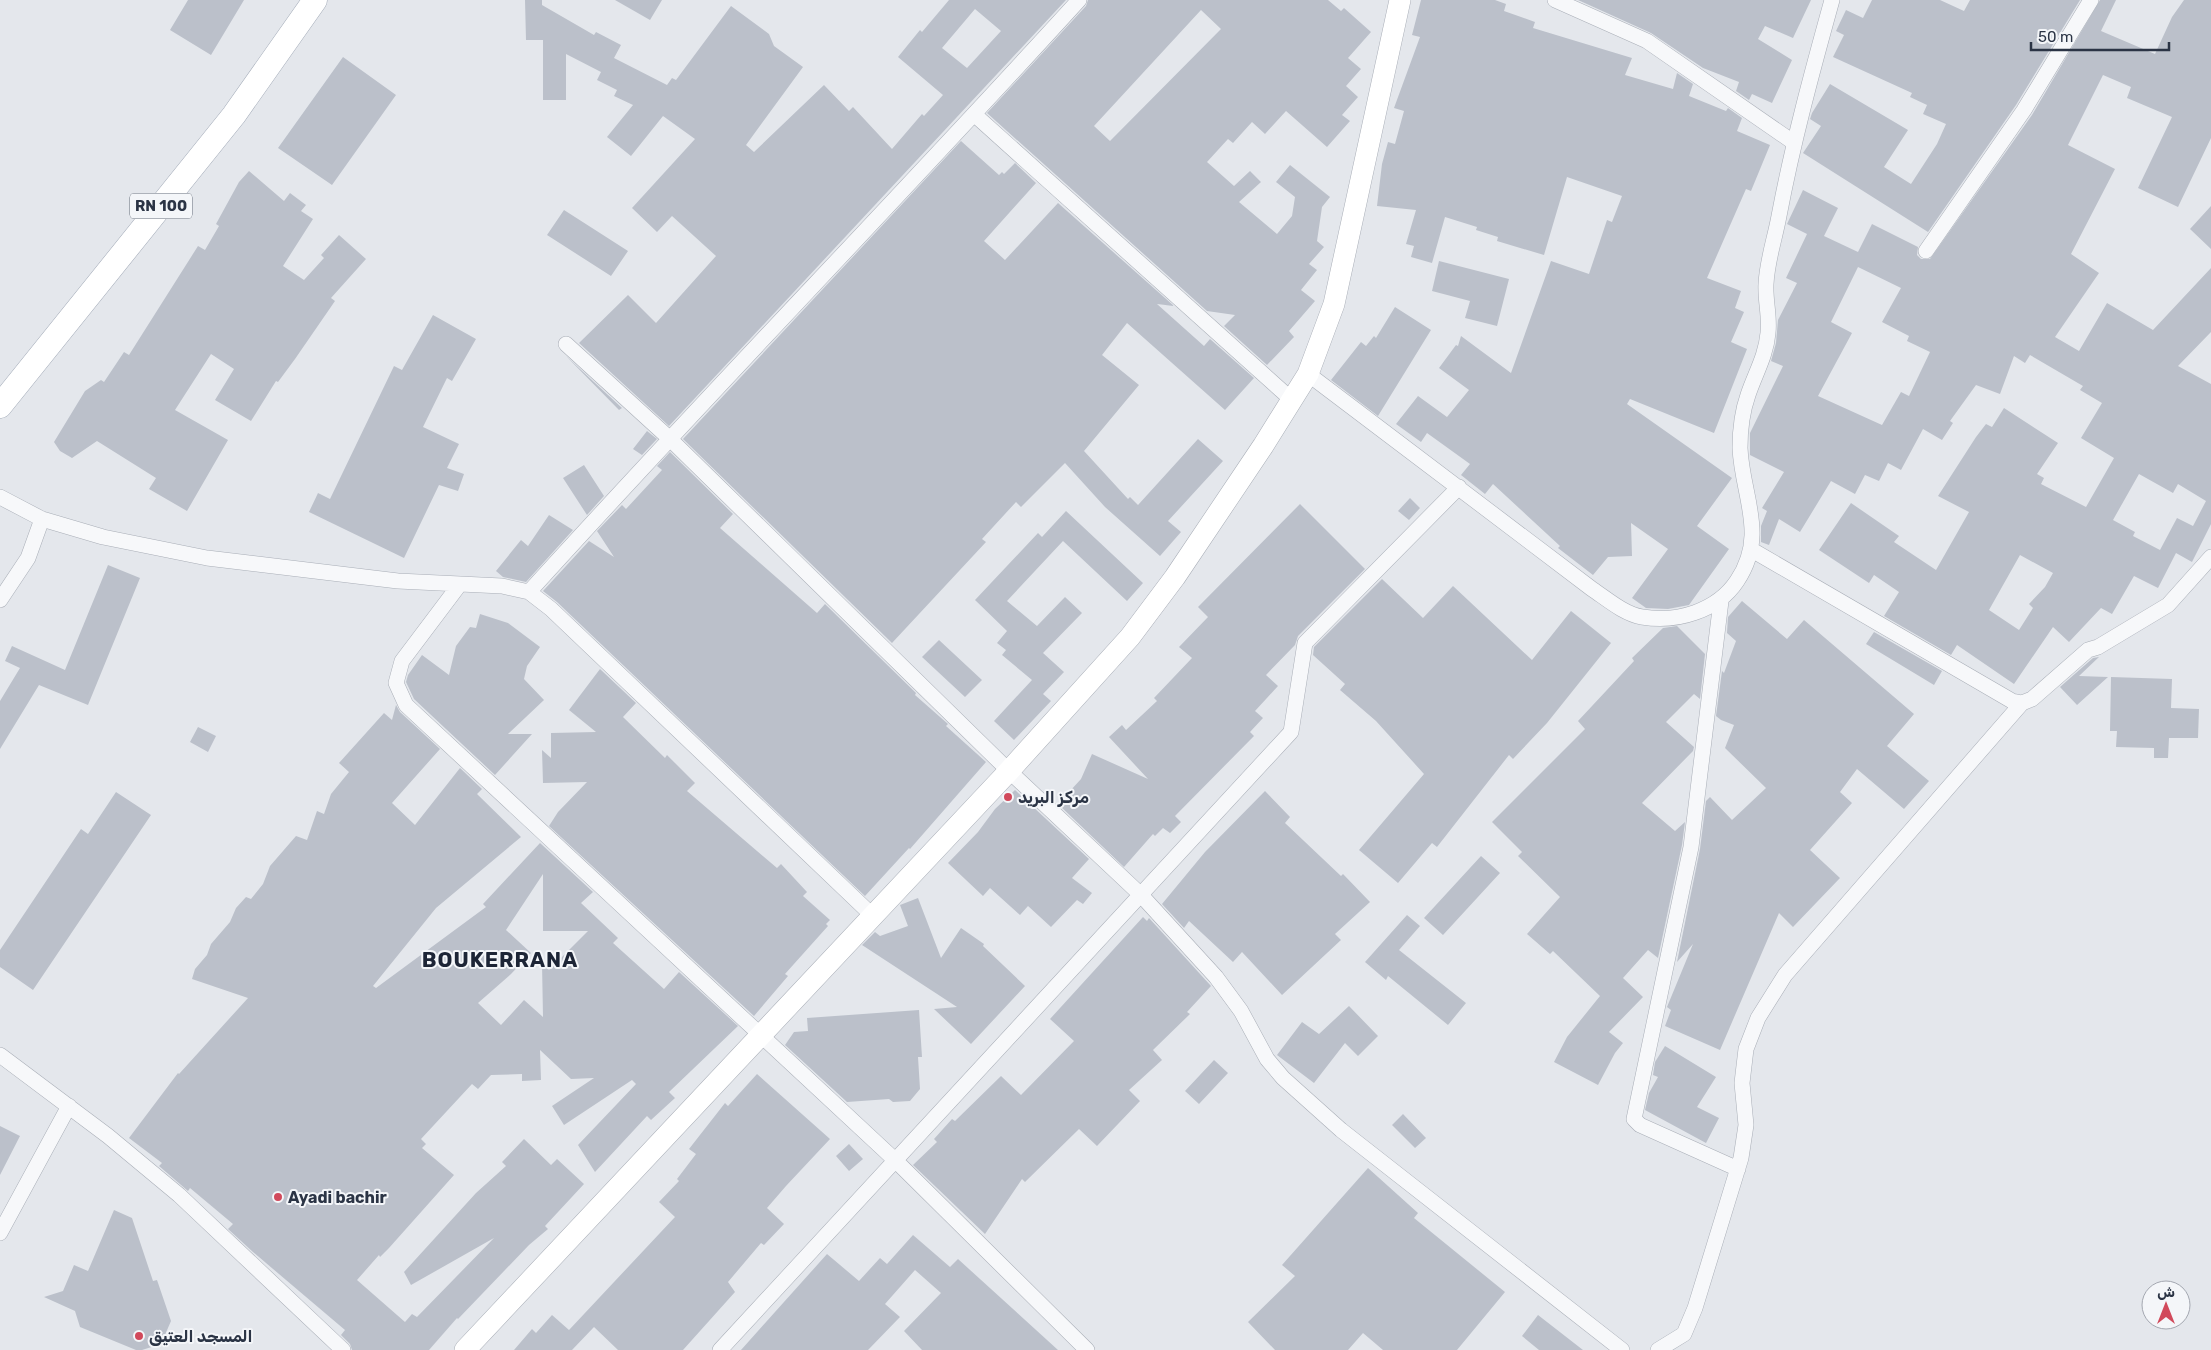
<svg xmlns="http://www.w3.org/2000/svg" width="2211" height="1350" viewBox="0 0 2211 1350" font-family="Rubik,Cairo,sans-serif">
<rect width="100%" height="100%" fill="#e4e7ec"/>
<path fill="#bbc0ca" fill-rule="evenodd" d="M188,0H244L211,55L170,30Z
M525,0H542V5L594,35L596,32L621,45L614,58L667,85L672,78L676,80L731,6L769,34L774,46L803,67L746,145L754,152L824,85L849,111L853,107L892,149L922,114L924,116L943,95L898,57L920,30L922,32L949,0H1066L669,426L579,343L628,295L656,323L716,256L672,216L657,232L632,208L695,139L663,116L631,156L607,137L633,105L614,96L617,90L597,80L601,72L566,54V100H543V40H526ZM975,9L1001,31L967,68L942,48Z
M615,0H662L650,20Z
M1088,0H1328L1341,11L1344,8L1371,32L1348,58L1361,69L1346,86L1358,97L1342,115L1350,121L1327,147L1286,111L1265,134L1252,122L1233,143L1228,139L1207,162L1234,186L1250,171L1261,182L1239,202L1277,234L1292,216L1295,197L1276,182L1290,165L1330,197L1322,207L1317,241L1324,247L1309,264L1317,270L1301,290L1315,301L1289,331L1294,337L1267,365L1224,326L1235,315L1207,311L987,113L1086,6ZM1201,10L1221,29L1110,141L1094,126Z
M1421,0H1495L1506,4L1504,11L1535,22L1533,28L1632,58L1625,75L1673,89L1677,73L1693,84L1689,96L1726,111L1728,108L1742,118L1737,131L1770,145L1751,191L1746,189L1707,278L1741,291L1735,308L1744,312L1731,342L1747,349L1714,433L1630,399L1627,404L1732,478L1697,526L1729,549L1689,605L1668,609L1646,608L1632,598L1668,549L1631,523L1632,556L1608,557L1593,575L1558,548L1560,546L1493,484L1485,494L1461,475L1470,464L1427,433L1421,442L1396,424L1418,396L1447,417L1469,390L1439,368L1456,345L1458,346L1461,336L1511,373L1551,261L1589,274L1607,220L1612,222L1622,196L1567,177L1544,255L1497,241L1498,237L1476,230L1477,227L1445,217L1432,263L1411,257L1414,246L1406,244L1416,210L1377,206L1382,164L1388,142L1395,144L1404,111L1394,108L1420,37L1412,35Z
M1578,0H1811L1793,38L1765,26L1758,39L1792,60L1772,103L1752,94L1749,100L1736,91L1739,82L1703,68L1651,33Z
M1872,0H1940L1964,11L1970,0H2080L2016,105L1928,232L1803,153L1821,126L1810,119L1812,113L1830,84L1908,130L1884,167L1911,184L1937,144L1946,124L1923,114L1927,105L1910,97L1912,93L1833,57L1844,35L1836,31L1846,10L1863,18Z
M2100,0H2116L2101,31L2155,54L2172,17L2184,0H2211V138L2178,207L2138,188L2172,117L2127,98L2131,87L2103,75L2068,145L2115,169L2071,254L2099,273L2055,337L2079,351L2107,303L2153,330L2211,268V332L2178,366L2211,384V524L2192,562L2176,553L2158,588L2134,576L2112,614L2101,608L2069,642L2053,627L2014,684L1957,645L1951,655L1884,616L1899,592L1874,575L1869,583L1819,550L1851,503L1899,536L1894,542L1936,570L1969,512L1938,496L1976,437L1986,424L1992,427L2004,408L2058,443L2037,474L2044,478L2041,484L2086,507L2114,458L2081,438L2102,403L2080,390L2083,386L2030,355L2025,363L2014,356L2000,394L1976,385L1950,421L1953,423L1942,440L1923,429L1901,470L1888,463L1879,481L1865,475L1855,494L1831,481L1800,532L1779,519L1769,545L1761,542V526L1767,511L1762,508L1784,472L1750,455V433L1783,366L1771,361L1776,343L1778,320L1797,283L1786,278L1807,234L1787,224L1803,190L1838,208L1824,236L1858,252L1872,224L1918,247L1917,255L1921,259H1930L2032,115ZM1858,267L1901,288L1882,322L1909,336L1907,341L1930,352L1909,396L1901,392L1882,425L1818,396L1852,333L1831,322ZM2139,474L2173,493L2178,484L2206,501L2193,526L2177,518L2160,550L2133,536L2135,532L2113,520ZM2020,555L2053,573L2045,587L2029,604L2033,608L2019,630L1989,610Z
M343,57L396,95L332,185L278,148Z
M961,141L999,175L1002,172L1004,174L1015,163L1036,183L984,241L1005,260L1058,203L1174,306L1157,304L1204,346L1210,339L1254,378L1225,410L1127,323L1102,355L1139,385L1084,451L1128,499L1130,497L1138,505L1198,439L1223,461L1168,521L1181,532L1160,556L1105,507L1065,463L1021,507L1016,502L982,539L986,542L892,643L683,439Z
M249,171L284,201L290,193L306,205L301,211L313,219L283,266L304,280L324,258L321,255L339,235L366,259L331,298L335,301L295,359L278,382L276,381L251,421L215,400L234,369L211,354L175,410L228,440L187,511L149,489L156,478L97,441L72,458L60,451L54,442L85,391L101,380L104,382L124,352L129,355L198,246L205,250L219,226L216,224L239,182Z
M2211,206V249L2190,229Z
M564,210L628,251L611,276L547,235Z
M1439,261L1509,279L1497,326L1465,318L1470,301L1432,291Z
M1395,307L1431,330L1378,416L1331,380L1361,342L1366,346L1374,336L1376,338Z
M433,315L476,339L452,381L447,378L423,427L459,444L447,468L464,474L458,491L439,485L404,558L309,512L318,493L330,499L394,366L402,370Z
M566,356L622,408L619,410Z
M647,431L657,439L642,455L633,449Z
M670,452L733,514L720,528L817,613L825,604L916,693L915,695L948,724L946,726L986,762L910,849L909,848L865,896L557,602L543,591L589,541L614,557L597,531L622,505L626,509L662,470L657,466Z
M584,465L604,496L587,515L563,478Z
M1410,498L1420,508L1409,520L1398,511Z
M1300,504L1365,569L1298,636L1295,645L1266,675L1278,686L1255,711L1263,718L1250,732L1254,736L1175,816L1181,822L1170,833L1163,828L1155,836L1153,834L1124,867L1058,804L1081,779L1092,754L1148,779L1109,737L1122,725L1126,730L1157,701L1154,698L1192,658L1179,647L1208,617L1198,607Z
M1066,511L1143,583L1127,601L1063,541L1007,601L1037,626L1065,597L1082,613L1043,653L1064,672L1043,694L1051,701L1014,740L994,721L1032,680L1002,655L1006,650L997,643L1007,631L975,600L1038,533L1042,537Z
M549,515L573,530L526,582L503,577L496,571L521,540L528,546Z
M108,565L140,578L88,705L39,685L0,749V701L20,668L5,661L12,646L65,670Z
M1382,579L1423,618L1453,586L1532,660L1571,611L1611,643L1547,723L1513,759L1509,755L1437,847L1432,843L1398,883L1359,850L1424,774L1376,721L1340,690L1345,684L1313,655L1314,647Z
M1742,601L1787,639L1804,620L1914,714L1887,746L1929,781L1904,809L1857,769L1840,792L1852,803L1810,850L1840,878L1793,927L1779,913L1720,1050L1665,1026L1671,1010L1667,1007L1693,944L1677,962L1700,849L1706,801L1710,797L1732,820L1766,788L1725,748L1734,725L1721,720L1716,716L1722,671L1724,673L1736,641L1727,633L1728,617Z
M480,614L508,623L540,647L527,666L524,679L544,700L508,734H532L495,775L414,699L406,682L408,675L422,655L449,675L456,646L470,627L476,628Z
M1677,626L1705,654L1700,699L1694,694L1666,722L1694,747L1693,751L1642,803L1675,831L1685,822L1682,845L1658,958L1648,950L1623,978L1643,997L1609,1032L1623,1043L1615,1053L1598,1085L1554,1062L1567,1037L1600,996L1553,951L1550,954L1527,934L1560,897L1518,856L1522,852L1492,822L1585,729L1578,721L1634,661L1632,658L1663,628Z
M1874,632L1942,671L1934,685L1866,644Z
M939,640L982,680L965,697L922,657Z
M2099,657L2079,676L2108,677L2077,705L2060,687L2093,658Z
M600,669L636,703L623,717L665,758L667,755L695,783L687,791L777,868L781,864L807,892L803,896L830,920L826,924L828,926L785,974L788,976L754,1016L549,826L558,812L587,782L543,783L542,750L551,758V733L596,732L569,710Z
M2111,677L2172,679L2171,708L2199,709L2198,738H2169L2168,758H2154V748L2116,747L2117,731H2110Z
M396,705L400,712L440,749L392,803L415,825L460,768L482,789L477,794L521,837L436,908L373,986L376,988L486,907L483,904L540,843L593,892L581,903L618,938L613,943L664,989L679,972L738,1026L669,1092L675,1098L651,1120L647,1116L595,1172L578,1145L636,1084L632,1080L564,1125L552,1106L594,1078L571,1079L540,1050L541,1080L522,1081V1074L491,1075L478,1089L472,1084L421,1139L426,1144L422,1148L454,1175L389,1248L380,1257L379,1255L357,1280L405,1322L412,1314L417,1317L494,1238L411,1285L404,1272L476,1193L506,1166L502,1162L524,1139L551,1165L557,1159L584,1184L545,1226L548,1229L529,1245L458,1319L457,1318L429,1350H352L350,1344L341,1335L345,1330L253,1252L228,1229L233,1224L190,1188L188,1191L159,1166L162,1163L129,1138L178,1073L179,1074L248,998L192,979L195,969L207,955L211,944L230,922L236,908L246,897L251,899L263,884L270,866L296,836L307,840L317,811L324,814L331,794L349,772L339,763L384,713L392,720ZM543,874V931H588L549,970L542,963L543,1017L524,1000L501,1025L478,1003L511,974L531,953L506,930Z
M198,727L216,736L208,752L190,742Z
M1015,790L1089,859L1072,878L1092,893L1083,904L1077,900L1051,927L1028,906L1020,915L990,888L983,896L948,863L978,832L995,809Z
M1265,791L1290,817L1285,823L1341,876L1343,874L1370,902L1335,934L1341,940L1282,995L1242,952L1233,962L1189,921L1184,928L1162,904L1205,852Z
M116,792L151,815L33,990L0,967V950L81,829L88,834Z
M1481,856L1500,873L1443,935L1424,918Z
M918,898L941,958L961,928L984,944L983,946L1025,986L971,1044L934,1009L957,1007L862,945L875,932L880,936L908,926L900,905Z
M1407,915L1420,926L1399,950L1466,1003L1448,1025L1388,976L1386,980L1365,962Z
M1143,917L1147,921L1149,918L1211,986L1187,1012L1190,1014L1153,1050L1162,1060L1129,1090L1140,1101L1097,1146L1079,1129L1077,1131L1025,1182L1022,1179L985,1234L913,1165L937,1142L934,1139L952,1119L955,1121L1001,1076L1021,1095L1074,1041L1050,1019Z
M1349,1006L1378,1036L1358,1056L1345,1043L1314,1083L1277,1055L1302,1022L1319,1034Z
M919,1010L922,1057H918L920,1089L910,1101L893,1102L889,1099L847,1102L785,1045L794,1032L808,1031L807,1018Z
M1665,1046L1716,1077L1697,1107L1719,1118L1706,1143L1645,1110L1649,1093L1658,1077L1653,1075L1655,1062Z
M1214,1060L1228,1073L1199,1104L1185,1091Z
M757,1074L830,1139L786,1186L767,1208L784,1224L764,1245L761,1243L728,1282L735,1292L683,1350H618L594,1327L572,1350H514L532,1329L536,1333L552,1315L569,1330L675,1217L659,1202L679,1181L677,1179L696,1154L689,1149L725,1103L728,1106Z
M1403,1114L1426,1138L1415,1148L1392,1125Z
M0,1126L20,1136L0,1175Z
M849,1144L863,1159L849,1171L836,1156Z
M1368,1168L1418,1213L1414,1218L1505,1292L1457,1350H1383L1363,1333L1348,1350H1275L1248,1322L1295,1276L1282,1265Z
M114,1210L132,1218L153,1281L157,1280L171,1321L161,1344L142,1350H136L80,1327L75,1311L44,1297L63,1291L74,1265L88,1271Z
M913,1235L950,1267L958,1259L1058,1350H922L904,1331L941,1293L915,1270L885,1304L900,1317L868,1350H741L827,1254L859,1281L880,1258L887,1264Z
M1538,1315L1583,1350H1539L1522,1336Z"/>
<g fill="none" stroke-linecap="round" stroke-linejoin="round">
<defs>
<path id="street" d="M1555,0L1647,41L1793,142
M975,115L1292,400
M1926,251L2024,110L2091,0
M566,344L669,438L1009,771L1141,895L1216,977L1241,1011L1267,1059L1283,1078L1341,1130L1622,1350
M1308,374L1592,589C1607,599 1624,614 1642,617C1677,623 1717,611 1737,581C1768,535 1742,496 1740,448C1740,430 1742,412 1748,395C1755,374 1766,356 1768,333C1770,317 1765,300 1766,284C1767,261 1775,238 1779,216C1793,142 1812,72 1832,0
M0,497L42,519L103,537L207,558L398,581L502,586L529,592L551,609L874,917
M1752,550L2012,701L2022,703L2032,699L2088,650L2098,647L2168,605L2211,557
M460,584L402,661L396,683L406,705L895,1160L1087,1350
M529,592C710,392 898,199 1079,0
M0,600L28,558L42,519
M1721,601L1691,847L1634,1119L1640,1125L1738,1169
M0,1055L108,1136L179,1195L343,1350
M0,1233L69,1106
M720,1350L1291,732L1305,643L1459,487
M1658,1350L1684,1334L1695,1308L1741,1158L1746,1125L1742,1083L1746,1049L1758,1018L1785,975L2022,703"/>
<path id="secondary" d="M465,1350L1009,771L1130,637L1175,577L1263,446L1308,374L1334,304L1400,0"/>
<path id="primary" d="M0,406L234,115L315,0"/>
</defs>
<use href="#street" stroke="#a9aeb7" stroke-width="16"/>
<use href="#secondary" stroke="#a9aeb7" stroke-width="22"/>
<use href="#primary" stroke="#a3abb8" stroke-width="25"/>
<use href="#street" stroke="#f7f8fa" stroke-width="15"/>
<use href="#secondary" stroke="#fff" stroke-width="21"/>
<use href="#primary" stroke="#fff" stroke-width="24"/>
</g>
<g fill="#d1495b" stroke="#f4f6f9" stroke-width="2">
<circle cx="1008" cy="797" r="5"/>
<circle cx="278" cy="1197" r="5"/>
<circle cx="139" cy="1336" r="5"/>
</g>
<g text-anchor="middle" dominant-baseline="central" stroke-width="4" stroke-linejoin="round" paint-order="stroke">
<rect fill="#f4f6f9" stroke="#676e7b" stroke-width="1" x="130" y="193.5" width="62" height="25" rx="4"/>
<g font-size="15" font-weight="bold" fill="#2b3445">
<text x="161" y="206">RN 100</text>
</g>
<g font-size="16" font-weight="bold" fill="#2b3445" stroke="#f4f6f9" text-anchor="start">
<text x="1018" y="797">مركز البريد</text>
<text x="288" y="1197">Ayadi bachir</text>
<text x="149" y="1336">المسجد العتيق</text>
</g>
<g font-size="21" font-weight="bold" letter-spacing="1" fill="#1d2536" stroke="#f4f6f9">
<text x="500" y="959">BOUKERRANA</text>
</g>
</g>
<g transform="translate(2166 1305)"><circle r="24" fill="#f4f6f9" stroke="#a4a8b1"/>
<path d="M0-4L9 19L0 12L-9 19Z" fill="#d1495b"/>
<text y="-8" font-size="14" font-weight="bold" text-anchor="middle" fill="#2b3445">ش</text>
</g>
<path d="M2031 42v8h138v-8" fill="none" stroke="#2b3445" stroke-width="2.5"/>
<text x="2038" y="42" font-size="15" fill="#2b3445" stroke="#f4f6f9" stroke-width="4" paint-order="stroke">50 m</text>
</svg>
